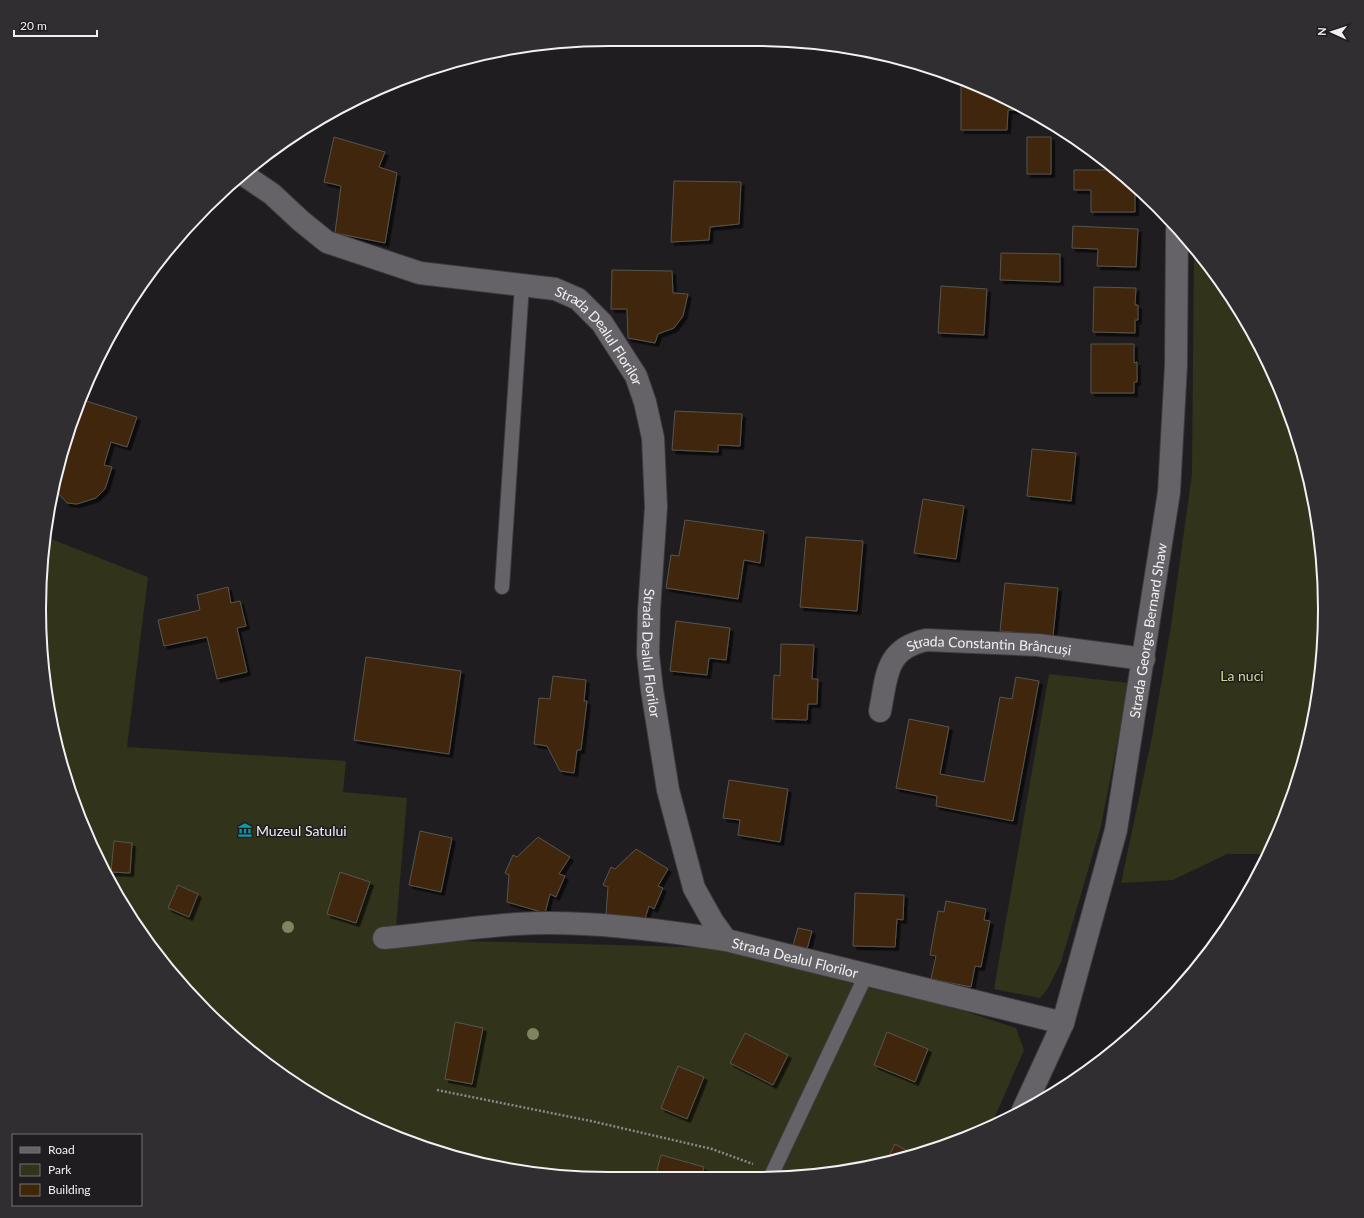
<svg xmlns="http://www.w3.org/2000/svg" width="1364" height="1218" viewBox="0 0 1364 1218" font-family="Lato,sans-serif">
<defs>
<filter id="shadow"><feDropShadow dx="3.5" dy="3.5" stdDeviation="0" flood-color="#0009"/></filter>
</defs>
<rect width="100%" height="100%" fill="#201d21"/>
<path fill="#31331b" d="M1194,248L1207,262L1266,357L1306,462L1324,572L1320,684L1295,792L1267,854H1227L1173,880L1121,883L1152,737L1170,632L1192,474Z
M46,537L148,577L127,747L346,761L343,792L407,798L395,939L722,948L861,986L952,1007L1016,1028L1024,1050L991,1126L902,1160L792,1178H571L461,1160L357,1120L262,1061L157,956L98,861L58,756L39,609Z
M1049,674L1129,683L1101,826L1061,962L1048,988L1040,998L994,989Z"/>
<path fill="#3f2807" stroke="#57544f" filter="url(#shadow)" d="M977,84L1023,107V110H1008L1007,130H961V85Z
M334,137L385,152L379,167L397,173L385,243L335,233L341,186L324,182Z
M1027,137H1051V174H1027Z
M1074,170H1117L1135,185V212H1091V190H1074Z
M674,181L741,182L739,224L710,227L709,240L671,242Z
M1073,226L1138,229L1136,267L1097,266L1098,249L1072,248Z
M1001,253L1060,254V282L1000,280Z
M612,270L672,271L673,293L688,294L683,316L674,328L658,334L655,343L628,338L627,309H611Z
M941,286L987,289L984,335L938,333Z
M1094,287L1136,288L1135,305H1138V320H1135V333L1093,332Z
M1091,344H1134V363L1137,362V382H1134V393H1091Z
M83,400L137,417L127,447L111,442L104,465L112,467L105,489L96,498L77,504L67,503L57,492L55,483Z
M675,411L742,414L740,446L718,445V452L672,450Z
M1032,449L1076,453L1071,501L1027,496Z
M923,499L964,506L956,559L914,553Z
M685,520L764,531L760,563L744,560L738,599L666,588L671,555L679,556Z
M806,537L863,541L857,611L800,607Z
M1005,583L1058,588L1053,636L1000,631Z
M228,587L231,603L240,601L246,626L237,628L247,672L217,679L207,637L164,646L158,620L200,610L197,595Z
M676,621L730,628L726,660L709,658L707,675L670,671Z
M781,644L814,645L812,679H818L817,704H808L807,720L772,719L774,675L780,676Z
M366,657L461,671L449,754L354,740Z
M553,676L586,680L584,701H587L581,750H577L574,773L560,771L547,746L534,744L539,698L550,699Z
M1016,677L1039,681L1013,821L936,806L937,796L896,788L909,719L949,727L940,774L984,782L1000,697L1012,699Z
M729,780L788,789L780,842L738,835L740,820L723,818Z
M420,831L452,838L441,892L409,885Z
M538,837L570,857L559,874L565,876L556,897L550,894L545,913L507,902L509,875L505,873L513,855L517,857Z
M114,841L132,843L130,873L111,872Z
M636,849L668,869L658,886L663,888L654,909L649,906L643,925L606,914L608,887L603,885L611,867L615,869Z
M340,872L370,882L356,923L327,914Z
M178,885L198,894L189,917L168,908Z
M855,893L904,895L903,920L897,919L895,947L853,946Z
M946,901L986,909L984,920L990,921L981,967L975,966L971,987L931,979L936,956L930,955L938,911L944,912Z
M798,928L812,931L806,953L792,949Z
M455,1022L483,1028L472,1084L445,1079Z
M887,1032L928,1049L915,1082L874,1065Z
M745,1033L788,1055L773,1085L730,1063Z
M678,1066L704,1077L687,1119L661,1108Z
M895,1144L915,1155L902,1160L886,1162Z
M661,1155L704,1167L701,1178H655Z"/>
<g fill="none" stroke-linecap="round" stroke-linejoin="round">
<defs>
<path id="lane" d="M502,587L522,285
M770,1178L866,975"/>
<g id="street">
<path id="s1" d="M244,175L272,194L301,221L327,242L420,273L555,289L578,299L602,323L636,376L645,402L653,438L656,507L649,611L648,654L652,690L668,790L694,888L713,922L726,940L1063,1023"/>
<path id="s2" d="M880,711C887,676 885,649 926,640L1038,645L1144,659"/>
<path d="M384,938C428,934 472,927 517,924C585,920 659,930 726,940"/>
<path id="s3" d="M1023,1110L1063,1023L1116,830L1169,492L1176,365L1177,230"/>
</g>
</defs>
<use href="#lane" stroke="#3d3a3e" stroke-width="16"/>
<use href="#street" stroke="#3d3a3e" stroke-width="24"/>
<path stroke="#8b898c" stroke-width="2.5" stroke-dasharray="2 2" stroke-linecap="butt" d="M437,1090L591,1121L712,1149L753,1164"/>
<use href="#lane" stroke="#666368" stroke-width="14"/>
<use href="#street" stroke="#666368" stroke-width="22"/>
</g>
<g fill="#828461">
<circle cx="288" cy="927" r="6"/>
<circle cx="533" cy="1034" r="6"/>
</g>
<defs>
<symbol id="museum-bare" viewBox="-9 -9 18 18"><path d="M0-6L6-3V-2H-6V-3ZM-5-1h2V3h-2ZM-1-1h2V3h-2ZM3-1h2V3H3ZM-6 4H6V6H-6Z" fill="#0f9aa8" stroke="#201d21" stroke-width="2.5" paint-order="stroke"/></symbol>
</defs>
<g fill-rule="evenodd">
<use href="#museum-bare" x="235" y="820" width="20" height="20"/>
</g>
<g text-anchor="middle" dominant-baseline="central" stroke-width="3" stroke-linejoin="round" paint-order="stroke">
<g font-size="14" fill="#f1f0f2" stroke="#201d21">
<text stroke="none"><textPath href="#s1" startOffset="407">Strada Dealul Florilor</textPath></text>
<text stroke="none"><textPath href="#s3" startOffset="498">Strada George Bernard Shaw</textPath></text>
<text stroke="none"><textPath href="#s2" startOffset="155">Strada Constantin Brâncuși</textPath></text>
<text stroke="none"><textPath href="#s1" startOffset="743">Strada Dealul Florilor</textPath></text>
<text stroke="none"><textPath href="#s1" startOffset="1115">Strada Dealul Florilor</textPath></text>
</g>
<g font-size="14" fill="#d2d895" stroke="#201d21">
<text x="1242" y="675">La nuci</text>
</g>
<g font-size="14" fill="#f1f0f2" stroke="#201d21" text-anchor="start">
<text x="256" y="830">Muzeul Satului</text>
</g>
</g>
<path d="M0 0H1364V1218H0ZM609 46H755A563 563 0 0 1 1318 609V609A563 563 0 0 1 755 1172H609A563 563 0 0 1 46 609V609A563 563 0 0 1 609 46Z" fill="#312e32" fill-rule="evenodd"/>
<path fill="none" stroke="#f1f0f2" stroke-width="2" d="M609 46H755A563 563 0 0 1 1318 609V609A563 563 0 0 1 755 1172H609A563 563 0 0 1 46 609V609A563 563 0 0 1 609 46Z"/>
<rect x="12" y="1134" width="130" height="72" fill="#201d21" stroke="#747175"/>
<rect x="20" y="1147" width="20" height="6" fill="#666368" stroke="#747175"/>
<text x="48" y="1154" font-size="12" fill="#f1f0f2">Road</text>
<rect x="20" y="1164" width="20" height="12" fill="#31331b" stroke="#747175"/>
<text x="48" y="1174" font-size="12" fill="#f1f0f2">Park</text>
<rect x="20" y="1184" width="20" height="12" fill="#3f2807" stroke="#747175"/>
<text x="48" y="1194" font-size="12" fill="#f1f0f2">Building</text>
<g transform="translate(1332 32) rotate(273)" stroke="#201d21" stroke-width="3" paint-order="stroke">
<path d="M0-3L7 15L0 10L-7 15Z" fill="#f1f0f2"/>
<text y="-6" font-size="11" font-weight="bold" text-anchor="middle" fill="#f1f0f2">N</text>
</g>
<path d="M14 30v6h83v-6" fill="none" stroke="#f1f0f2" stroke-width="2"/>
<text x="20" y="30" font-size="12" fill="#f1f0f2" stroke="#201d21" stroke-width="3" paint-order="stroke">20 m</text>
</svg>
